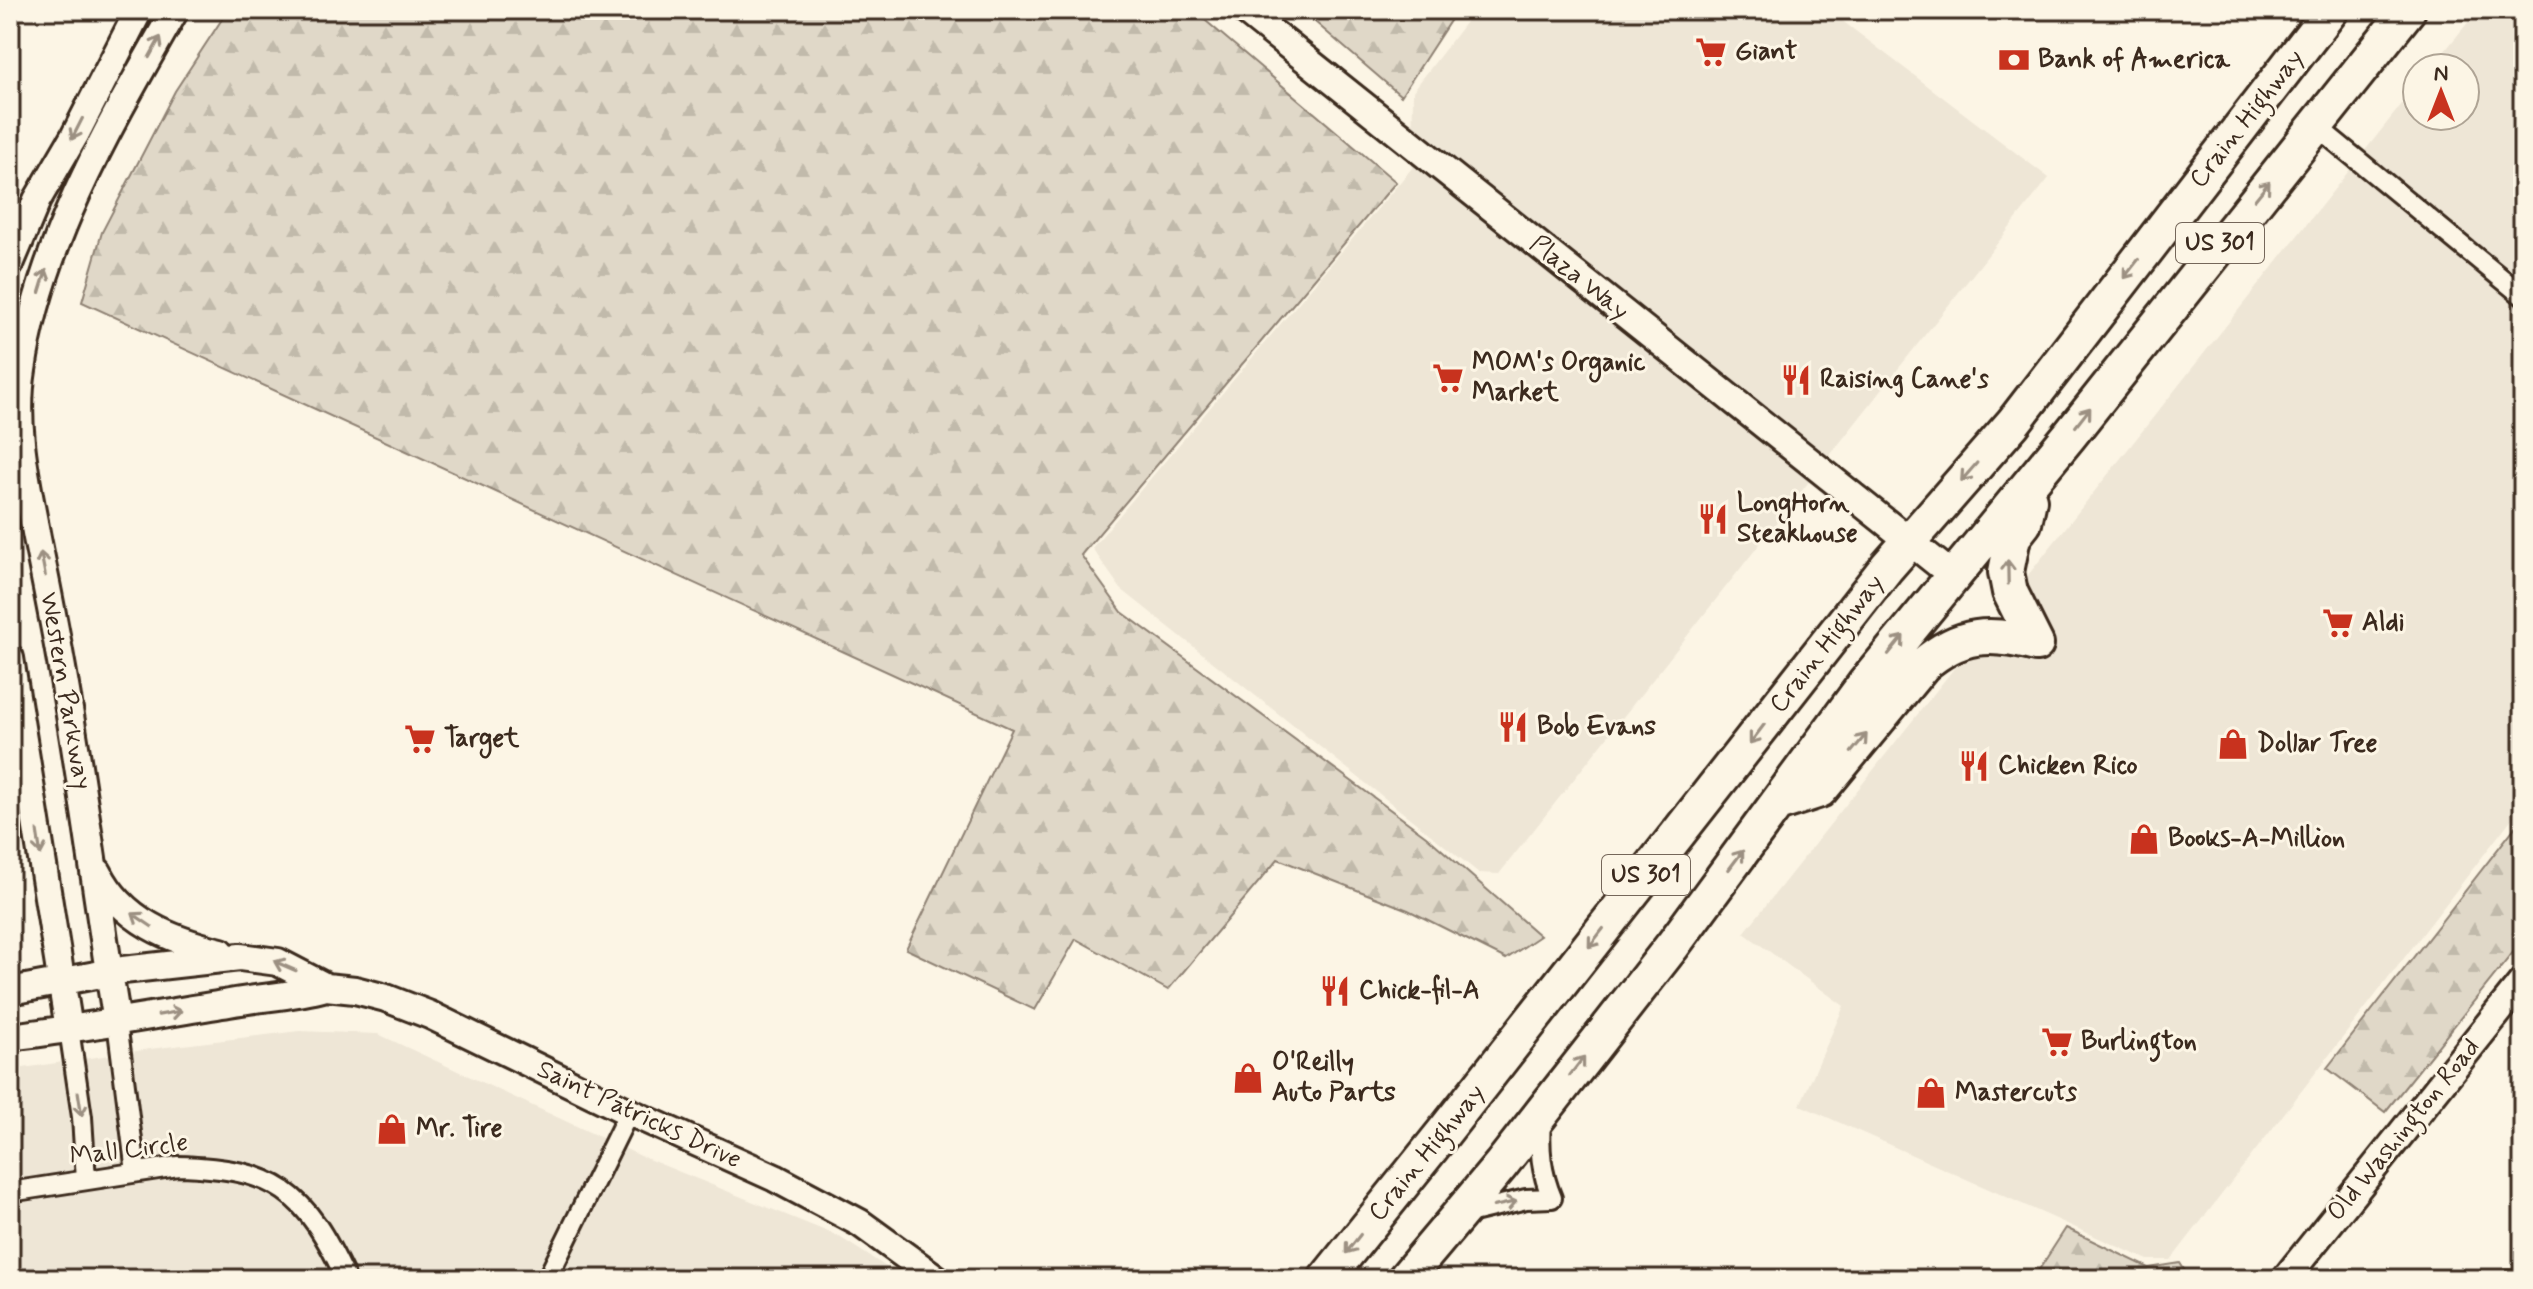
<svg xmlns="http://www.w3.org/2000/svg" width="2533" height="1289" viewBox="0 0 2533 1289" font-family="Mynerve,sans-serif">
<defs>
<pattern id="forest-firs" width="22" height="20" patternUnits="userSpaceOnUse" patternTransform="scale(2)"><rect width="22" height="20" fill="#e0d8c8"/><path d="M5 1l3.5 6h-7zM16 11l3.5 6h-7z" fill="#c1baab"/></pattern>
</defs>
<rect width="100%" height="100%" fill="#fcf5e5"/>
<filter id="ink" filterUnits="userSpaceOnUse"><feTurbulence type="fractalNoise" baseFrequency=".0125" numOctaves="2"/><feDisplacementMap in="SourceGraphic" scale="16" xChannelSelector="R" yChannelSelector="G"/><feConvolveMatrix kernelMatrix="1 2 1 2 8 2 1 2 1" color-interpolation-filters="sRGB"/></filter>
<g filter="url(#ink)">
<path fill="#eee6d6" d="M1475,10H1828L2049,178L1499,874L1479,873L1121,589L1092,548L1412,168L1413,91Z
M2478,10H2523V804L2171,1260H2148L1800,1105L1844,1006L1744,933L2417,85V116H2465V68H2431Z
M299,1031L378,1034L643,1157L838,1236L905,1279H10V1070L150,1049Z"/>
<path fill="url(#forest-firs)" stroke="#8e8173" stroke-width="2" d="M228,10H1193L1396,182L1081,555L1122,612L1426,836L1540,936L1506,959L1408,910L1278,859L1168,990L1076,939L1035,1010L906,949L1012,729L82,302L102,232L175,91Z
M1310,10H1457L1401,96L1308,16Z
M2523,817V940L2385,1112L2327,1068Z
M2066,1228L2149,1268L2180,1263L2190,1279H2033Z"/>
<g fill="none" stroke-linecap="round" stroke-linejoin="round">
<defs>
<path id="street" d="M2315,125L2523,296
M117,1022L136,1172
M69,1029L82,1117L86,1180
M10,1192L178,1166C277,1169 305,1191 346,1279
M1464,1214L1526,1199L1552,1198C1541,1172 1539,1149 1541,1120
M547,1279L629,1112"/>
<path id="secondary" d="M1244,10L1952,575
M10,264L37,200L75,135L139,10
M10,658L69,1029
M98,872C122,921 171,940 221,952
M10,991L123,970L240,957L278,962L326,987L355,990L386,998L430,1015L629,1112L775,1178L860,1223L937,1279
M117,1022C97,901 82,778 60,657C53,617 45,578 37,538C27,483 13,426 22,370C40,242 112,121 175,10
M10,1037C83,1028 156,1015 229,1003C262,997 294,996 326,987
M2285,1279L2523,981"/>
<path id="highway" d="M2029,500L2024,523L2013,537L2006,572L2010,592L2036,644
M1777,804L1820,790L1923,665C1960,633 1990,632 2036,644
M1326,1279L1444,1132L1887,567L2013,423L2331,10
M1405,1279L1501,1165L1673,945L1864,685L2069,436L2408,10"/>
</defs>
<use href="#street" stroke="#3b2a1e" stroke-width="24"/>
<use href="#secondary" stroke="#3b2a1e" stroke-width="32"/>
<use href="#highway" stroke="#3b2a1e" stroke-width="40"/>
<use href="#street" stroke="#fcf5e5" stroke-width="18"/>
<use href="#secondary" stroke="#fcf5e5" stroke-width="26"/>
<use href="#highway" stroke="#fcf5e5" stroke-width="34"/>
</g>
<defs><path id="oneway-shaft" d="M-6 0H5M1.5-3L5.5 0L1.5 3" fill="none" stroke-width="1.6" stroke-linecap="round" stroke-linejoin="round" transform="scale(2)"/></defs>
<g stroke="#9c9082">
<use href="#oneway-shaft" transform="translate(155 47) rotate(-61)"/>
<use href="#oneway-shaft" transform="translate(77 129) rotate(117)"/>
<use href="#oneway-shaft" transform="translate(2262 191) rotate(-51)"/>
<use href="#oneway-shaft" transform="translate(2131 269) rotate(128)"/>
<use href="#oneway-shaft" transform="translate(43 281) rotate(-73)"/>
<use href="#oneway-shaft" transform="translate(2083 417) rotate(-52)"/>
<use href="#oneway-shaft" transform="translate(1969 472) rotate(131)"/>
<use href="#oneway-shaft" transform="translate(43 564) rotate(-101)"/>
<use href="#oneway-shaft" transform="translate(2008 572) rotate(-91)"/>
<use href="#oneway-shaft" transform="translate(1896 645) rotate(-51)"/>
<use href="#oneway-shaft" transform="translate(1757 734) rotate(127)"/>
<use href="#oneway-shaft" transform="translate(1859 743) rotate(-50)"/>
<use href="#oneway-shaft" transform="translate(39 843) rotate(81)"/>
<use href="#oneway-shaft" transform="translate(1736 860) rotate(-53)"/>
<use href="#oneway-shaft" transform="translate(142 920) rotate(-146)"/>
<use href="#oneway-shaft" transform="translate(1596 938) rotate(128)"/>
<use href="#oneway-shaft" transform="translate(285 966) rotate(-157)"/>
<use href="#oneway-shaft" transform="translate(170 1013) rotate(-10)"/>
<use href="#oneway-shaft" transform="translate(1577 1066) rotate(-53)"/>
<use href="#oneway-shaft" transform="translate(80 1104) rotate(81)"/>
<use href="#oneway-shaft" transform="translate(1505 1204) rotate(-12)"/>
<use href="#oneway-shaft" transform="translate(1353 1244) rotate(128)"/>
</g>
</g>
<defs>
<symbol id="supermarket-bare" viewBox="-9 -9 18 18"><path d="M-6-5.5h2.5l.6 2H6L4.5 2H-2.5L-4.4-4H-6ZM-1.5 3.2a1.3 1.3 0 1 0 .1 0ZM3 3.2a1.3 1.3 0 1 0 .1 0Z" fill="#c8321e" stroke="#fcf5e5" stroke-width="2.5" paint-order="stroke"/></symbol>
<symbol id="bank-bare" viewBox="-9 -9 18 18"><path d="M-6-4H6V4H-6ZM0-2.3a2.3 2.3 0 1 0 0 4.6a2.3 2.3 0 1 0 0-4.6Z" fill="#c8321e" stroke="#fcf5e5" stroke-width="2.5" paint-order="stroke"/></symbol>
<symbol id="restaurant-bare" viewBox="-9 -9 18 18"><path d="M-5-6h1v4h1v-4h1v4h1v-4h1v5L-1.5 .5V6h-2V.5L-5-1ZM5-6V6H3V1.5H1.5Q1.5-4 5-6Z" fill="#c8321e" stroke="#fcf5e5" stroke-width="2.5" paint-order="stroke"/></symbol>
<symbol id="shop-bare" viewBox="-9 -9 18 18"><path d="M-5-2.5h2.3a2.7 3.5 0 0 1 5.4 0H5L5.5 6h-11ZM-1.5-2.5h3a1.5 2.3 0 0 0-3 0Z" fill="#c8321e" stroke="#fcf5e5" stroke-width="2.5" paint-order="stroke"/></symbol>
</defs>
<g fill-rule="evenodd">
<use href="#supermarket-bare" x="1689" y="30" width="44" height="44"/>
<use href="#bank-bare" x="1992" y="38" width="44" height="44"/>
<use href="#supermarket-bare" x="1426" y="356" width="44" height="44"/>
<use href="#restaurant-bare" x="1774" y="358" width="44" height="44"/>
<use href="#restaurant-bare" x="1691" y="497" width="44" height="44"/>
<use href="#supermarket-bare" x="2316" y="601" width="44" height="44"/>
<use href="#restaurant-bare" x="1491" y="705" width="44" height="44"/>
<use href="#supermarket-bare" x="398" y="717" width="44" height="44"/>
<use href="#shop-bare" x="2211" y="722" width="44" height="44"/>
<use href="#restaurant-bare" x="1952" y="744" width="44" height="44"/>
<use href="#shop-bare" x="2122" y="817" width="44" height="44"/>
<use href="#restaurant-bare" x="1313" y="969" width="44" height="44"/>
<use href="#supermarket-bare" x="2035" y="1020" width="44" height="44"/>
<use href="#shop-bare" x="1226" y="1056" width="44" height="44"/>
<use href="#shop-bare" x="1909" y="1071" width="44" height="44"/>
<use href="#shop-bare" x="370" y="1107" width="44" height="44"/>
</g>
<g text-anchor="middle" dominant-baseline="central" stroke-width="6" stroke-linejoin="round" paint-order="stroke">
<g fill="#fcf5e5" stroke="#75675a" stroke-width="2">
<rect x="2176" y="223" width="88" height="40" rx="6"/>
<rect x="1602" y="855" width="88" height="40" rx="6"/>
</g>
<g font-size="24" font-weight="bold" fill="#3b2a1e">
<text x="2220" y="243">US 301</text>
<text x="1646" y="875">US 301</text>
</g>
<g font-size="26" font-weight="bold" fill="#3b2a1e" stroke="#fcf5e5" text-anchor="start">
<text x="1735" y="52">Giant</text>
<text x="2038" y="60">Bank of America</text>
<text x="1472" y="363">MOM's Organic<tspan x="1472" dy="30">Market</tspan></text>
<text x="1820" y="380">Raising Cane's</text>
<text x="1737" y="504">LongHorn<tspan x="1737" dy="30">Steakhouse</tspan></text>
<text x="2362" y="623">Aldi</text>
<text x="1537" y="727">Bob Evans</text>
<text x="444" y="739">Target</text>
<text x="2257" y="744">Dollar Tree</text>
<text x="1998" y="766">Chicken Rico</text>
<text x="2168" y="839">Books-A-Million</text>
<text x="1359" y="991">Chick-fil-A</text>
<text x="2081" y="1042">Burlington</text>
<text x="1272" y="1063">O'Reilly<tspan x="1272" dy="30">Auto Parts</tspan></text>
<text x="1955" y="1093">Mastercuts</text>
<text x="416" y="1129">Mr. Tire</text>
</g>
<g font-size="26" fill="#3b2a1e" stroke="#fcf5e5">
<text transform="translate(2247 119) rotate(-52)">Crain Highway</text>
<text transform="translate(1579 278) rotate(39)">Plaza Way</text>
<text transform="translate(1827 644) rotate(-52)">Crain Highway</text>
<text transform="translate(65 691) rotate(80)">Western Parkway</text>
<text transform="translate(639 1115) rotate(25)">Saint Patricks Drive</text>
<text transform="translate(2404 1130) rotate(-51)">Old Washington Road</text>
<text transform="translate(129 1150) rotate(-7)">Mall Circle</text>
<text transform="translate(1427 1153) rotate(-51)">Crain Highway</text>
</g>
</g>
<rect width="2533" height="1289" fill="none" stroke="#fcf5e5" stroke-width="40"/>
<rect x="20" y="20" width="2493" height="1249" fill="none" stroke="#3b2a1e" stroke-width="3" filter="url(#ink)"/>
<g transform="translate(2441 92)"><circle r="38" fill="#fcf5e5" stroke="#afa495" stroke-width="2"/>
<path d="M0-6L14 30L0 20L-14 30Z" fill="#c8321e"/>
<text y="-12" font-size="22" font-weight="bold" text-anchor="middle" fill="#3b2a1e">N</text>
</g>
</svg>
